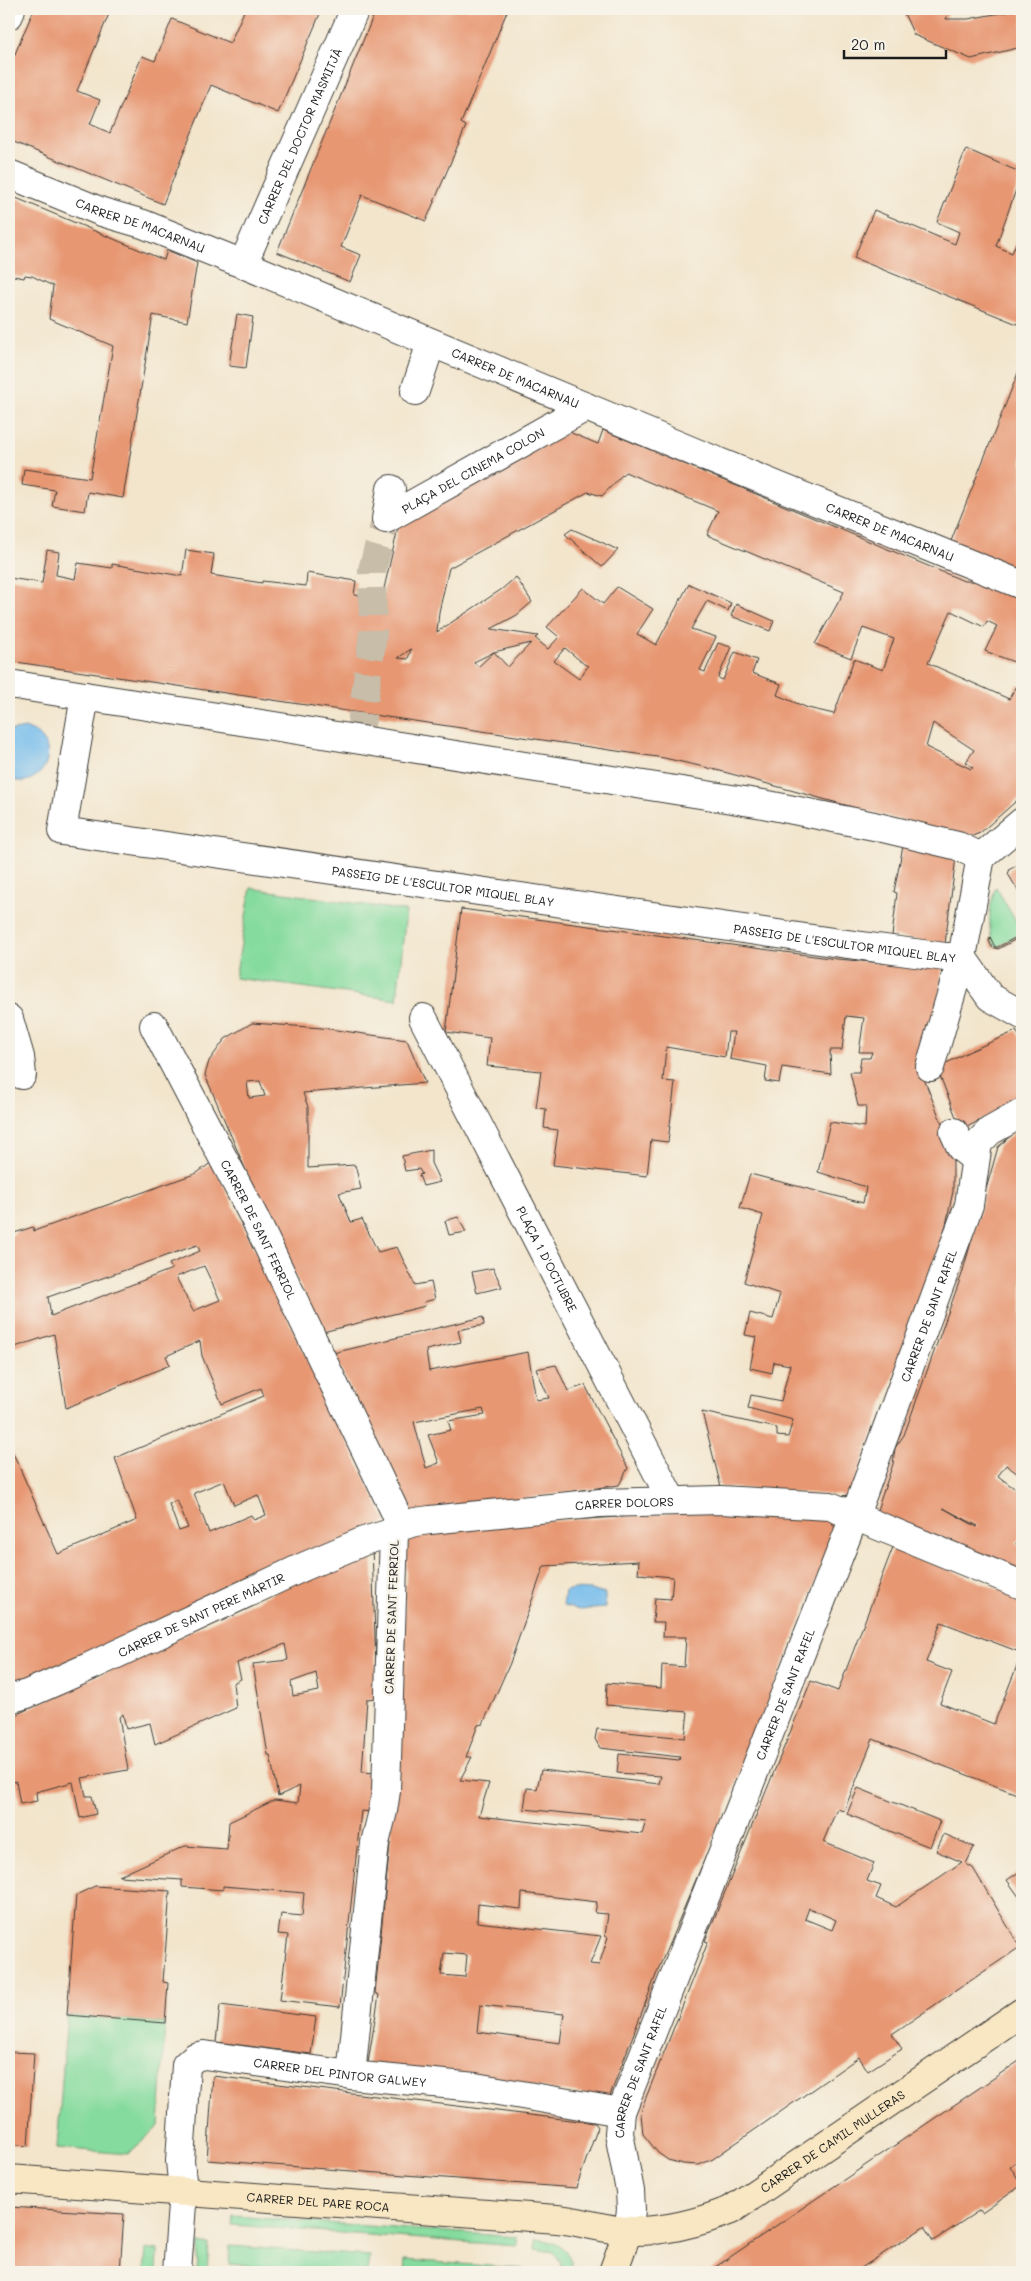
<svg xmlns="http://www.w3.org/2000/svg" width="1031" height="2281" viewBox="0 0 1031 2281" font-family="Mali,sans-serif">
<rect width="100%" height="100%" fill="#f7f3e8"/>
<filter id="ink" filterUnits="userSpaceOnUse"><feTurbulence type="fractalNoise" baseFrequency=".02" numOctaves="2"/><feDisplacementMap in="SourceGraphic" scale="10" xChannelSelector="R" yChannelSelector="G"/><feConvolveMatrix kernelMatrix="1 2 1 2 8 2 1 2 1" color-interpolation-filters="sRGB"/></filter>
<filter id="wash" filterUnits="userSpaceOnUse"><feTurbulence type="fractalNoise" baseFrequency=".0096" numOctaves="4" result="noise"/><feDisplacementMap in="SourceGraphic" scale="20" xChannelSelector="R" yChannelSelector="G"/><feGaussianBlur stdDeviation="1.12" result="paint"/><feColorMatrix in="noise" values="0 0 0 0 0 0 0 0 0 0 0 0 0 0 0 0 0 1.4 0 .05"/><feComposite in="paint" operator="in"/></filter>
<g filter="url(#wash)">
<rect width="100%" height="100%" fill="#f2e5cc"/>
<path fill="#85db9e" stroke="#507c5d" d="M996,887L1022,932L998,947L994,946C987,930 989,903 996,887Z
M251,888L406,911L397,1000L235,978Z
M67,2015L165,2023L159,2126L128,2154L57,2148Z
M233,2216L517,2237V2246L232,2225Z
M536,2239C558,2241 571,2249 573,2272H562L561,2262L553,2252L535,2249Z
M199,2244H209L207,2272H197Z
M230,2246L370,2256L368,2272H335L229,2264Z
M146,2249L158,2251L157,2272H144Z
M405,2260L544,2270V2272H404Z"/>
<path fill="#74bcec" stroke="#486c84" d="M25,728C29,730 36,732 39,735C56,750 46,777 25,781C20,782 14,780 9,780V731Z
M573,1589L590,1590L605,1594V1608L580,1610L563,1606L565,1591Z"/>
<g id="blocks">
<path fill="#e79772" fill-rule="evenodd" d="M34,9H111L77,91L100,100L90,124L110,133L142,56L155,61L172,19L230,43L245,9H322L278,113L211,85L163,204L9,140V68Z
M376,9H508L461,123L466,126L426,221L362,195L341,247L361,255L350,282L277,252Z
M902,9H950L946,19H968L1022,9V47L971,59L914,35Z
M966,149L1022,173L996,246L1012,253L1022,228V326L854,258L874,210L955,244L959,232L937,222Z
M9,195L164,260L167,250L197,263L187,322L153,315L123,498L88,492L85,511L52,506L55,490L22,485L24,469L90,478L113,346L49,319L53,286L32,276L25,275L24,278L9,275Z
M237,314L253,317L246,368L229,366Z
M1022,363V571L951,541Z
M603,430L964,581H976L1022,599V665L985,651L997,626L987,621L984,627L951,611L928,663L1009,699L1017,684L1022,686V796L980,833L970,837L904,821L713,769L664,758L9,661V578L42,583L47,550L59,552L56,575L75,579L78,563L112,568V564L182,576L186,550L214,554L211,575L262,583V581L306,586L307,573L356,581L354,595L382,597L399,524L569,432L598,444ZM625,472L718,511L707,535L844,592L815,644L851,658L863,628L894,639L883,670L854,659L834,714L808,708L777,695L781,684L752,673L757,660L735,652L723,680L718,678L731,647L718,643L705,672L700,670L716,637L691,629L707,601L728,611L731,603L689,584L656,645L637,634L653,609L617,587L603,604L583,588L547,627L559,637L548,649L535,638L538,636L491,629L517,615L532,602L516,577L502,589L437,632L439,612L449,568L588,492L602,496ZM531,643L508,667L494,652L478,667L474,662L494,652ZM565,648L584,664L588,666L579,679L554,661ZM411,649L408,659L398,658ZM933,723L974,750L966,762L973,768L971,769L926,747Z
M572,529L599,541L618,550L602,567L565,534Z
M736,604L774,621L770,631L731,616Z
M903,846L956,857L945,944L892,936L897,893L894,892Z
M1022,863V897L1008,874L1010,869Z
M461,909L837,959L942,968L939,997L924,1055V1079L947,1136L953,1159V1191L946,1225L935,1259L850,1496L721,1487L702,1412L777,1428V1436L788,1437L793,1420L748,1408L751,1395L781,1401L790,1365L774,1362L772,1373L750,1368L756,1337L745,1335L750,1313L773,1319L780,1294L744,1282L763,1215L740,1208L750,1174L863,1203L866,1187L818,1172L830,1122L865,1127L866,1106H858L850,1072H859L861,1058H870L872,1052H859L864,1018L846,1016L842,1050H830L831,1074L782,1067L779,1083L765,1081L767,1066L730,1059L734,1032H728L725,1057L666,1047L663,1081L675,1082L668,1142L651,1140L647,1176L553,1165L558,1130L544,1128L546,1109L536,1108L541,1071L487,1066L490,1038L446,1032Z
M1022,934V936L998,949L992,947L989,941L990,937L995,947H998Z
M252,1023L322,1028L407,1040L425,1083L303,1093L308,1107V1168L355,1165L361,1189L339,1193L351,1222L362,1219L378,1252L397,1247L415,1285L431,1282L435,1299L424,1302L425,1306L323,1332L265,1215L205,1075L209,1061L225,1039ZM260,1081L265,1096L249,1098L247,1082Z
M1016,1031L1022,1040V1099L961,1130L937,1068L966,1053Z
M1022,1126V1477L1006,1465L998,1476L1018,1491L1022,1485V1533L1016,1544L1022,1548V1575L876,1513L893,1464L895,1448L904,1435L962,1274L998,1147ZM943,1508L978,1526L977,1527Z
M431,1150V1163L440,1182L423,1186L419,1175L422,1174L419,1169L405,1171L402,1156Z
M212,1162L386,1522L9,1687V1444L58,1554L137,1520L115,1458L264,1396L261,1388L222,1404L202,1356L200,1341L166,1356L170,1365L66,1408L54,1334L9,1349V1240L14,1233L33,1227L34,1231L197,1173ZM197,1245L200,1251L169,1264L172,1269L51,1316L48,1297ZM204,1266L220,1300L193,1311L176,1277ZM224,1481L234,1505L258,1495L266,1515L254,1520L251,1515L209,1533L194,1493ZM177,1500L188,1528L179,1531L169,1504Z
M458,1217L466,1232L449,1235L445,1221Z
M493,1268L502,1287L477,1293L472,1272Z
M483,1317L484,1325L458,1330L461,1342L426,1350L429,1371L528,1352L536,1400L549,1398L536,1369L556,1365L568,1391L585,1385L628,1468L619,1485L411,1514L333,1353ZM483,1409L485,1415L448,1421L451,1430L428,1435L439,1463L426,1468L414,1422Z
M700,1512L829,1517L836,1530L724,1813L658,1970L609,2098L368,2063L379,1995L375,1993L397,1774L408,1530ZM639,1561L638,1574L673,1577L671,1599L655,1598L653,1622H664L663,1637H686L684,1667L662,1665L661,1688L607,1683L606,1705L688,1712L685,1738L597,1729L595,1739L600,1748L680,1757L679,1760L619,1754L617,1773L661,1776L659,1784L541,1770L537,1789L527,1788L524,1809L646,1821L642,1834L479,1816L489,1783L460,1780L472,1757H466L478,1725L483,1724L510,1663L544,1566ZM522,1893L597,1902L595,1913L608,1914L605,1936L608,1937L599,1965L590,1964L601,1936L477,1922L478,1904L521,1909ZM444,1953L467,1955L465,1977L441,1975ZM480,2005L564,2014L560,2043L477,2032Z
M372,1546L377,1698L367,1699L362,1772L376,1773L373,1812L361,1811L340,2007L280,2000L288,1935L278,1934L281,1914L302,1916L304,1893L223,1886V1890L182,1887V1880L119,1876L185,1846L227,1849L229,1822L275,1800L298,1803L300,1786L278,1796L270,1755H268L253,1664L288,1660L285,1644L237,1663L241,1679L233,1683L236,1708L155,1744L150,1723L126,1729L123,1714L119,1717L128,1770L82,1778L86,1796H92L96,1814L80,1818L73,1782L36,1792L37,1801L20,1804L16,1781L9,1784V1718ZM316,1673L319,1691L293,1696L291,1682Z
M893,1547L1022,1599V1653L941,1622L926,1662L952,1672L940,1703L994,1724L1022,1653V1796L873,1739L844,1811L837,1809L823,1842L874,1863L867,1881L881,1886L876,1898L896,1907L962,1862L936,1851L944,1834L974,1847L966,1864L973,1868L1020,1947L892,2034L902,2049L868,2071L859,2057L713,2159L699,2165L683,2164L668,2160L658,2153L643,2134L641,2114L643,2105L708,1942L705,1941L811,1681L838,1691ZM809,1908L836,1920L832,1930L805,1919Z
M858,1788L940,1821L930,1847L847,1814Z
M1022,1870V1901L1007,1880Z
M95,1886L170,1891L163,1982L168,1983L165,2023L67,2015L76,1895Z
M220,2005L316,2017L311,2054L216,2042Z
M9,2052L34,2053L28,2146L9,2144Z
M1022,2059V2158L1010,2166L1022,2185L982,2213L980,2210L933,2241L924,2227L855,2272H708Z
M213,2076L595,2123L598,2127L576,2188L207,2160Z
M9,2207L124,2214L120,2272H9Z"/>
</g>
</g>
<g filter="url(#ink)">
<use href="#blocks" fill-opacity="0" stroke="#3c3a36" stroke-width="1"/>
<g fill="none" stroke-linecap="round" stroke-linejoin="round">
<path stroke="#c7bda9" stroke-width="28" stroke-dasharray="28 14" stroke-linecap="butt" d="M359,741L373,633L372,570L386,519"/>
<defs>
<g id="street">
<path d="M9,15L11,9"/>
<path id="s1" d="M9,174L102,212L143,224L243,264L699,454L1022,585"/>
<path id="s2" d="M243,264L355,9"/>
<path d="M415,391L431,343"/>
<path id="s3" d="M391,489L386,519L586,407"/>
<path d="M9,684L763,804L874,826L958,846L981,857"/>
<path id="s4" d="M85,696L62,831L840,943L945,957H962"/>
<path d="M962,957L990,997L1022,1015"/>
<path id="s5" d="M423,1018L672,1501"/>
<path d="M9,1019L20,1057L22,1075"/>
<path id="s6" d="M154,1026L255,1219L398,1518L394,1532L386,1791L383,1811L375,1843L351,2075"/>
<path d="M930,1067L962,957L981,857L1022,822"/>
<path d="M954,1132L961,1148L975,1159"/>
<path id="s7" d="M9,1699L27,1694L91,1666L303,1567L364,1541L394,1532L402,1526L415,1522L430,1520L600,1503L721,1500L830,1506L1022,1585"/>
<path id="s8" d="M628,2231L631,2210L630,2191L619,2133L621,2112L855,1515L969,1205L978,1143L990,1131L1022,1113"/>
<path id="s9" d="M177,2272L183,2191L180,2161L186,2065L195,2057L204,2055L351,2075L475,2087L621,2112"/>
</g>
<g id="secondary">
<path id="s10" d="M9,2179L557,2219C581,2221 605,2230 629,2231C665,2232 698,2223 731,2210L1022,2012"/>
<path d="M613,2272L628,2231"/>
</g>
</defs>
<use href="#street" stroke="#3c3a36" stroke-width="30"/>
<use href="#secondary" stroke="#3c3a36" stroke-width="30"/>
<use href="#street" stroke="#fff" stroke-width="28"/>
<use href="#secondary" stroke="#f9e7c3" stroke-width="28"/>
</g>
</g>
<g text-anchor="middle" dominant-baseline="central" stroke-width="5" stroke-linejoin="round" paint-order="stroke">
<g font-size="12" fill="#1c1c1c" stroke="#f7f3e8">
<text stroke="none"><textPath href="#s2" startOffset="140">CARRER DEL DOCTOR MASMITJÀ</textPath></text>
<text stroke="none"><textPath href="#s1" startOffset="141">CARRER DE MACARNAU</textPath></text>
<text stroke="none"><textPath href="#s1" startOffset="546">CARRER DE MACARNAU</textPath></text>
<text stroke="none"><textPath href="#s3" startOffset="130">PLAÇA DEL CINEMA COLON</textPath></text>
<text stroke="none"><textPath href="#s1" startOffset="951">CARRER DE MACARNAU</textPath></text>
<text stroke="none"><textPath href="#s4" startOffset="522">PASSEIG DE L'ESCULTOR MIQUEL BLAY</textPath></text>
<text stroke="none"><textPath href="#s4" startOffset="928">PASSEIG DE L'ESCULTOR MIQUEL BLAY</textPath></text>
<text stroke="none"><textPath href="#s6" startOffset="229">CARRER DE SANT FERRIOL</textPath></text>
<text stroke="none"><textPath href="#s5" startOffset="271">PLAÇA 1 D'OCTUBRE</textPath></text>
<text stroke="none"><textPath href="#s8" startOffset="974">CARRER DE SANT RAFEL</textPath></text>
<text stroke="none"><textPath href="#s7" startOffset="654">CARRER DOLORS</textPath></text>
<text stroke="none"><textPath href="#s7" startOffset="210">CARRER DE SANT PERE MÀRTIR</textPath></text>
<text transform="translate(391 1617) rotate(-88)">CARRER DE SANT FERRIOL</text>
<text stroke="none"><textPath href="#s8" startOffset="569">CARRER DE SANT RAFEL</textPath></text>
<text stroke="none"><textPath href="#s9" startOffset="366">CARRER DEL PINTOR GALWEY</textPath></text>
<text stroke="none"><textPath href="#s8" startOffset="164">CARRER DE SANT RAFEL</textPath></text>
<text stroke="none"><textPath href="#s10" startOffset="850">CARRER DE CAMIL MULLERAS</textPath></text>
<text stroke="none"><textPath href="#s10" startOffset="310">CARRER DEL PARE ROCA</textPath></text>
</g>
</g>
<rect width="1031" height="2281" fill="none" stroke="#f7f3e8" stroke-width="30"/>
<path d="M844 50v8h102v-8" fill="none" stroke="#1c1c1c" stroke-width="2.5"/>
<text x="851" y="50" font-size="15" fill="#1c1c1c" stroke="#f7f3e8" stroke-width="4" paint-order="stroke">20 m</text>
</svg>
